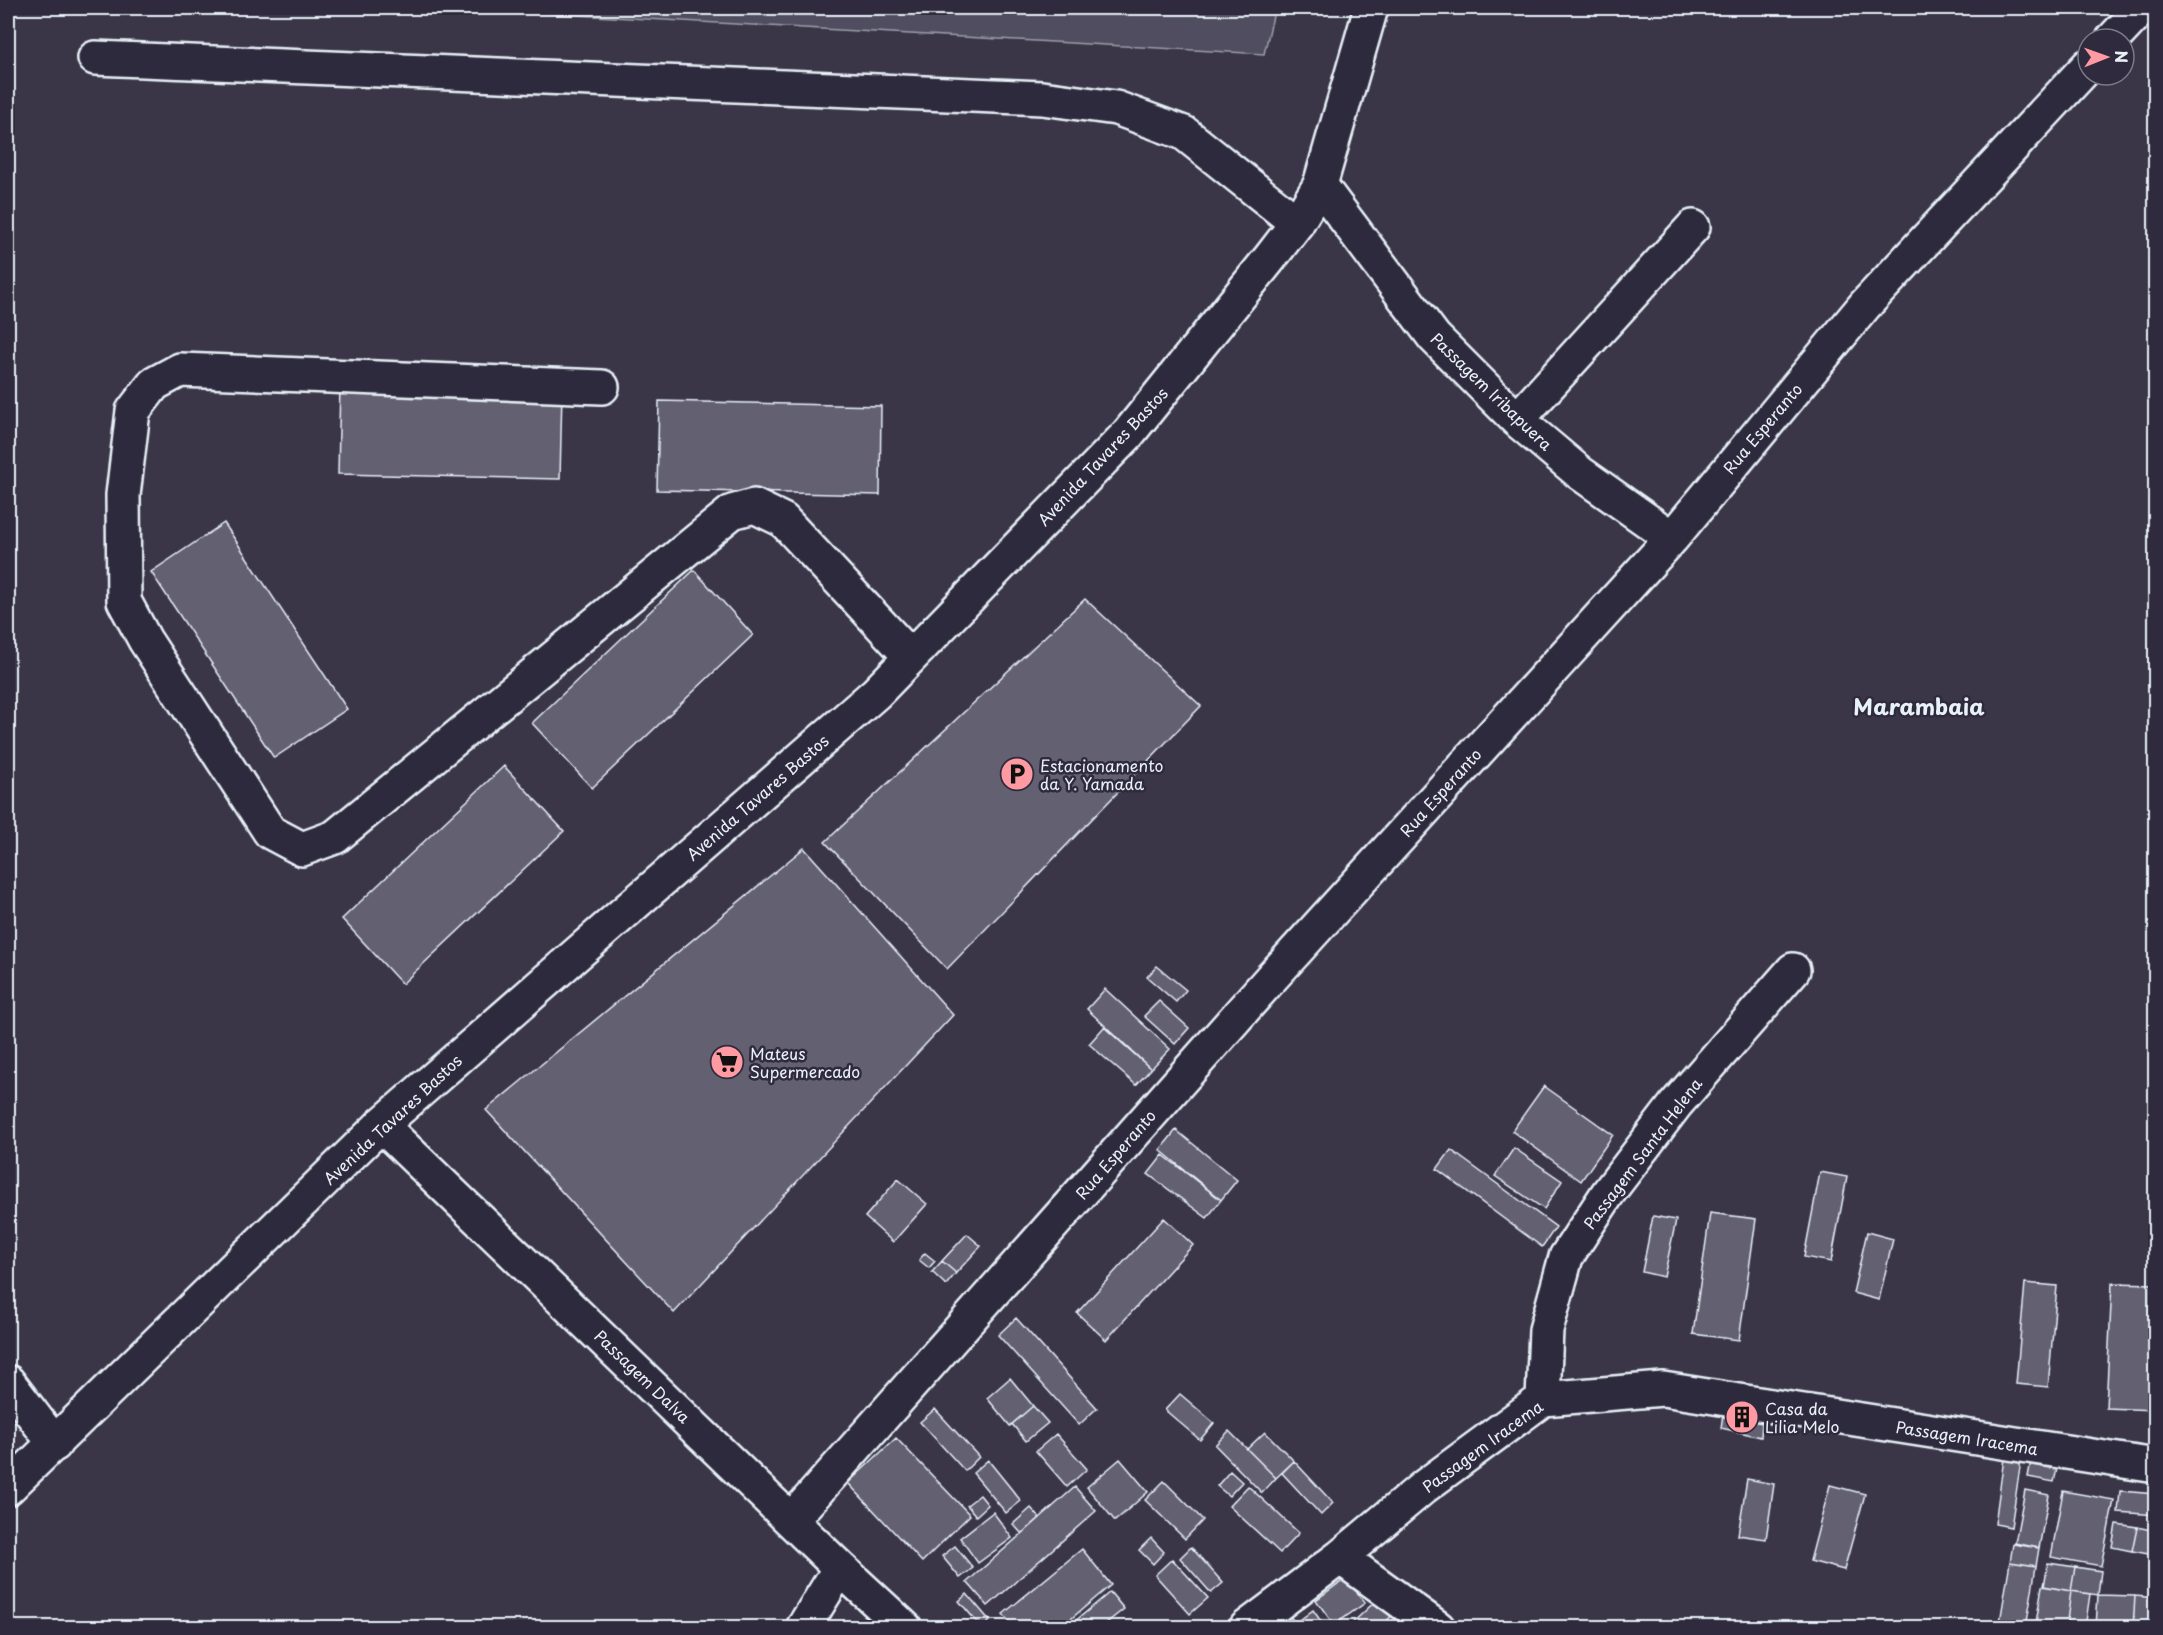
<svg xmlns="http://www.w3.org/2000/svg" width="2163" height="1635" viewBox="0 0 2163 1635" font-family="'Playpen Sans',sans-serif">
<rect width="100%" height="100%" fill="#3a3648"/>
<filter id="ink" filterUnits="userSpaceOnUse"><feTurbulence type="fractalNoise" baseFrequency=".0167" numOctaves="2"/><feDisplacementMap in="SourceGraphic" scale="12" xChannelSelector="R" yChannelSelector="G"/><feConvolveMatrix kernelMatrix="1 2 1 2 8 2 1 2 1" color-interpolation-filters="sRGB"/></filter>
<g filter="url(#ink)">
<path fill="#504e5f" stroke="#9ca0ac" stroke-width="1.5" d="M453,8H1275L1264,54Z"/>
<path fill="#636171" stroke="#e8f1f8" stroke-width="1.5" d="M340,385L562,390L560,479L338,474Z
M659,401L881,406L880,495L657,490Z
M224,523L347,709L274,758L151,572Z
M694,570L753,635L592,788L532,723Z
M1085,599L1201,706L947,969L825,842Z
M504,766L564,831L402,984L342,919Z
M804,848L953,1015L674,1313L486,1110Z
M1157,966L1186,990L1176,1002L1147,977Z
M1105,989L1170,1049L1151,1069L1087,1009Z
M1159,1001L1189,1028L1175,1044L1144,1016Z
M1104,1027L1151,1069L1136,1085L1089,1044Z
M1544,1086L1613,1135L1581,1181L1512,1131Z
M1176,1130L1237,1180L1221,1200L1160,1150Z
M1514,1148L1562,1181L1544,1209L1495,1176Z
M1451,1150L1556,1227L1542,1247L1437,1169Z
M1163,1155L1221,1200L1207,1218L1148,1174Z
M1820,1172L1847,1177L1831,1262L1804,1257Z
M898,1179L927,1204L893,1242L865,1217Z
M1710,1213L1756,1219L1739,1340L1693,1334Z
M1653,1216L1676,1220L1664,1277L1642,1272Z
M1164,1218L1193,1245L1106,1340L1077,1313Z
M1867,1232L1893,1239L1879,1300L1853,1293Z
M967,1234L981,1246L956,1273L942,1261Z
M925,1253L935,1261L929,1268L919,1260Z
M942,1261L956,1273L946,1285L932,1272Z
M2025,1283L2057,1286L2048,1387L2016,1384Z
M2112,1283L2156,1284V1410L2106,1408Z
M1016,1318L1097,1408L1079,1425L998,1335Z
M1010,1378L1033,1406L1010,1426L987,1398Z
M1180,1394L1214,1423L1200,1440L1165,1410Z
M1725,1401L1763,1406L1761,1437L1721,1428Z
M1033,1406L1048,1423L1026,1441L1012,1424Z
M935,1409L979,1457L965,1471L920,1422Z
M1229,1431L1276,1478L1262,1493L1215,1445Z
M1265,1432L1294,1461L1276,1478L1247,1449Z
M1056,1434L1087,1469L1067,1487L1036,1451Z
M896,1438L970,1515L922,1562L848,1483Z
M2032,1455L2059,1459L2054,1482L2028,1477Z
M2004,1458L2021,1460L2011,1527L1995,1524Z
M1120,1459L1148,1492L1115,1521L1087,1487Z
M988,1460L1021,1501L1006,1513L973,1473Z
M1294,1461L1333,1503L1321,1515L1282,1473Z
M1230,1471L1242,1482L1229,1496L1217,1486Z
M1747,1479L1774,1484L1766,1539L1738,1535Z
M1164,1481L1203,1520L1185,1539L1145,1500Z
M1830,1485L1865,1494L1844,1570L1810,1561Z
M1248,1486L1299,1533L1280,1553L1229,1506Z
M1075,1487L1096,1511L988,1606L967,1582Z
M2025,1490L2049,1495L2039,1548L2015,1543Z
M2063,1491L2114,1500L2101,1566L2051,1557Z
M2120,1491L2156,1494V1515L2118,1512Z
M980,1495L988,1505L976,1516L967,1505Z
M1031,1508L1040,1518L1022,1534L1013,1524Z
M993,1512L1012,1538L978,1563L960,1538Z
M2116,1524L2137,1527L2132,1551L2112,1547Z
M2137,1527L2156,1531L2154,1555L2132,1551Z
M1151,1538L1164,1552L1153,1564L1139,1550Z
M2013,1544L2039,1548L2036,1566L2010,1562Z
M955,1546L973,1568L960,1578L942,1556Z
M1191,1547L1223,1583L1211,1593L1180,1558Z
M1082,1549L1111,1585L1060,1628H1014L1003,1614Z
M1172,1559L1208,1598L1190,1614L1155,1575Z
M2010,1562L2036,1566L2026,1628H1999Z
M2048,1563L2075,1567L2071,1591L2044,1586Z
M2075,1567L2101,1571L2098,1595L2071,1591Z
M1346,1578L1365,1603L1334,1625L1316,1600Z
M2042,1586L2071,1591L2066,1628L2036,1623Z
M2071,1591L2090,1594L2085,1628H2066Z
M1110,1592L1124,1609L1100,1628H1067Z
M967,1594L990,1621L982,1628L959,1601Z
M1382,1595L1397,1611L1379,1628H1347Z
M2098,1595L2135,1596L2133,1628L2096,1627Z
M2135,1596L2156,1598V1628H2133Z
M1285,1608L1294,1622L1285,1628L1275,1614Z
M1313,1610L1325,1627L1324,1628H1306L1300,1620Z"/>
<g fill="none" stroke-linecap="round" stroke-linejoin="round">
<defs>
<path id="minor" d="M2113,39L2142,8
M95,58L1042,98L1116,108L1184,133L1297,223
M1320,185L1434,337L1517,420L1580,473L1672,538
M602,387L180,370L154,384L133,411L123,495L124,601L145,640L270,832L302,849L335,837L732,512L754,506L783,520L910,656
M1517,420L1693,227
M381,1125L840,1568L905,1628
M8,1382L55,1444
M1543,1399L1546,1330L1566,1257L1608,1193L1676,1104L1793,970
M792,1519L1273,976L1672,538L1865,305L2088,66
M1340,1557L1438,1628
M803,1628L840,1568
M1246,1628L1340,1557L1425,1486L1543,1399L1663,1389L2156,1466"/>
<path id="major" d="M8,1488L381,1125L876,693L1128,434L1270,258L1297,223L1320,185L1371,8"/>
</defs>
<use href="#minor" stroke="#e8f1f8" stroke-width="38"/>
<use href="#major" stroke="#e8f1f8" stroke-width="38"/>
<use href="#minor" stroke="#2f2a3d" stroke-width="33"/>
<use href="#major" stroke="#2f2a3d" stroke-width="33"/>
</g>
</g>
<defs>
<symbol id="parking-disc" viewBox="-11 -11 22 22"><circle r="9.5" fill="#ff9aa2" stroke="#2f2a3d"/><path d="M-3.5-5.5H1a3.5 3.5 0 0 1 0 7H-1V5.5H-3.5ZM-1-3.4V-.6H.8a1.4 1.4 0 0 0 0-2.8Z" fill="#111"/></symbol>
<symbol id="supermarket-disc" viewBox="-11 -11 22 22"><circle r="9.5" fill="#ff9aa2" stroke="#2f2a3d"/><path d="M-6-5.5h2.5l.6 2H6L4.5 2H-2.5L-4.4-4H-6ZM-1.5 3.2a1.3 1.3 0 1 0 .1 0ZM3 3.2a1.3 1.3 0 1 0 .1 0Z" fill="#111"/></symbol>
<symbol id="building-disc" viewBox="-11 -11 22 22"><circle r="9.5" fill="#ff9aa2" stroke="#2f2a3d"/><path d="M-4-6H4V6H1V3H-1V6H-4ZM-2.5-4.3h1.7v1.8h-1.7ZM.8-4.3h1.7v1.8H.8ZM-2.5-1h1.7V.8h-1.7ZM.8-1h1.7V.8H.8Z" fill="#111"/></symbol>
</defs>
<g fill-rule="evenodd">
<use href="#parking-disc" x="998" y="755" width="38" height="38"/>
<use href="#supermarket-disc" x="708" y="1043" width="38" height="38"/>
<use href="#building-disc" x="1723" y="1398" width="38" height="38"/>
</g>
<g text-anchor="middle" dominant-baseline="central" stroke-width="5" stroke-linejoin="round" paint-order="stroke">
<g font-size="16" fill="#e8f1f8" stroke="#2f2a3d">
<text transform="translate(1492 391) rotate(44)">Passagem Iribapuera</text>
<text transform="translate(1762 428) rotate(-50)">Rua Esperanto</text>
<text transform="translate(1102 456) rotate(-47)">Avenida Tavares Bastos</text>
<text transform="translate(1440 792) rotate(-48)">Rua Esperanto</text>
<text transform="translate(757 797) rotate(-41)">Avenida Tavares Bastos</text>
<text transform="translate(392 1119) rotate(-43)">Avenida Tavares Bastos</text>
<text transform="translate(1642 1153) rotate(-53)">Passagem Santa Helena</text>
<text transform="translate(1115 1154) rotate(-49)">Rua Esperanto</text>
<text transform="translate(643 1376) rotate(44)">Passagem Dalva</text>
<text transform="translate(1967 1437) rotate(9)">Passagem Iracema</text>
<text transform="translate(1482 1446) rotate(-36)">Passagem Iracema</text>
</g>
<g font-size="16" fill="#e8f1f8" stroke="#2f2a3d" text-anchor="start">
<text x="1040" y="765">Estacionamento<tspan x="1040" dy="18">da Y. Yamada</tspan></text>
<text x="750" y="1053">Mateus<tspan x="750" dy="18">Supermercado</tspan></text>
<text x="1765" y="1408">Casa da<tspan x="1765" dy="18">Lilia Melo</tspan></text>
</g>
<g font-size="22" font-weight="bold" fill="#e8f1f8" stroke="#2f2a3d">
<text x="1919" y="705">Marambaia</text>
</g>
</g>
<rect width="2163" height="1635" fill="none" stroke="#2f2a3d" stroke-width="30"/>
<rect x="15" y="15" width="2133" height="1605" fill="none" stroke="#e8f1f8" stroke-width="2" filter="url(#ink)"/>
<g transform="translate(2106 57) rotate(89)"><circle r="28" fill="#2f2a3d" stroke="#797a88" stroke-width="1.5"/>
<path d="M0-4.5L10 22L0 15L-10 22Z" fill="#ff9aa2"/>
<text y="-9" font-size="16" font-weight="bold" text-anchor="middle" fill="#e8f1f8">N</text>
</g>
</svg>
